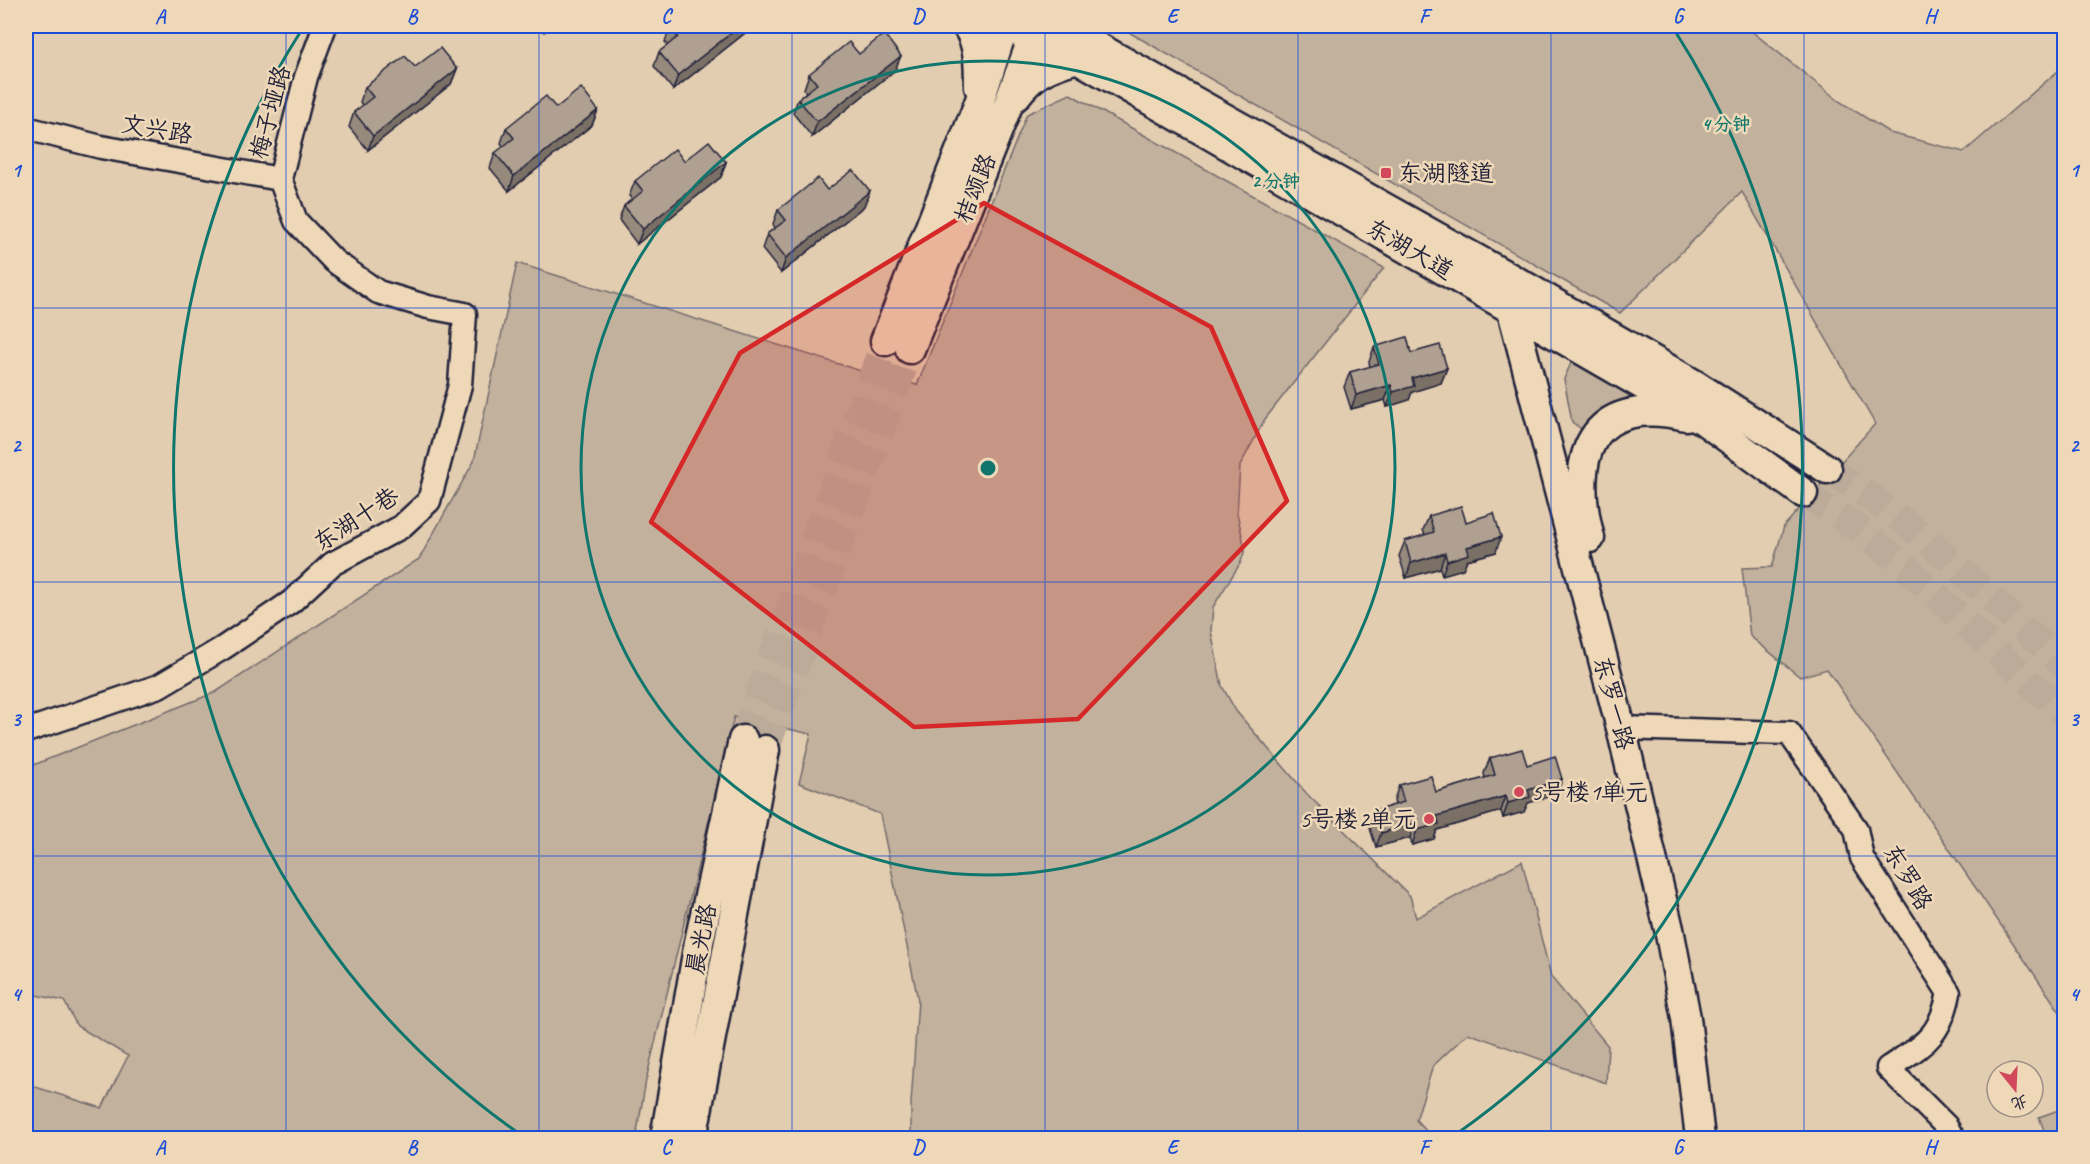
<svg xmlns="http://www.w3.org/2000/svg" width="2090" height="1164" viewBox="0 0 2090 1164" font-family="Caveat,'LXGW WenKai TC',sans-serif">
<rect width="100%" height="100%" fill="#e2cdb0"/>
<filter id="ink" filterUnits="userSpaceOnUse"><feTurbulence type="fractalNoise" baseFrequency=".0167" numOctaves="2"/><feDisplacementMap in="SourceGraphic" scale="12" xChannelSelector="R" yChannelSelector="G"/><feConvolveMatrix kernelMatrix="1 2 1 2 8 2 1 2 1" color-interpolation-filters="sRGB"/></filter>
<g filter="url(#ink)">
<path fill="#c2b19c" stroke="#726a6c" stroke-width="1.5" d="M1118,26H1745L1839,101L1890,133L1964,152L2064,66V1018L1827,669L1800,677L1750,636L1742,568L1772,567L1784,526L1875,424L1742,192L1620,313Z
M1070,94L1384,268L1265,419L1240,466L1237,513L1245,549L1241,562L1213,607L1211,631L1222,686L1236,711L1307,794L1410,896L1416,918L1522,861L1551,977L1608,1046L1606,1083L1468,1033L1433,1066L1416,1120L1433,1138H911V1104L918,1000L880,814L799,783L811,734L734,717L646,1080L636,1138H26V1084L102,1108L128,1056L77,1026L64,1001L26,993V768L216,692L419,559L474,461L517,263L861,371L917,385L1027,114Z
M1579,359L1636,389L1631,396L1603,408L1584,431L1572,422L1564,379L1571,363Z
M2064,1108V1138H2047L2039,1117Z"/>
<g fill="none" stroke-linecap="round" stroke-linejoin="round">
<path stroke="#bcab99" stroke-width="28" stroke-dasharray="28 14" stroke-linecap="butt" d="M1827,469L1878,502L1926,539L2064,665
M1803,493L1859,529L1911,572L2064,714
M743,740L885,341
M765,750L910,349"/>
<defs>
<path id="minor" d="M26,128L101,147L280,179
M280,179L306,77L325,26
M1621,728L1789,733L1856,829L1862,858L1949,993C1940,1038 1924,1044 1888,1068L1946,1126L1953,1138
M26,731L159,686L223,648L291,602L332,564L401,527L429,501L460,385L465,314L428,307L378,292L334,261L296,221L280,179"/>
<path id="major" d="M967,26C979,44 979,65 979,87
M1060,26L1521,284L1694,384L1827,469
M1015,97C1034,72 1047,67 1077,58
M1511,307L1621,728L1669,929L1686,1018L1700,1138
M885,341L979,103L1004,26L1077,58L1703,420L1803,493
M910,349L1008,105L1037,26
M1590,538C1569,458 1588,394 1686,416
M665,1138L699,942L743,740
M692,1138L765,750"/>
</defs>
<use href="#minor" stroke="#22223b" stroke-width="27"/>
<use href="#major" stroke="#22223b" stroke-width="33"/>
<use href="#minor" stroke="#eed8b7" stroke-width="22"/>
<use href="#major" stroke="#eed8b7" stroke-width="28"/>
</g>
<path fill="#968a7d" stroke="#22223b" stroke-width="1.5" d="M539,26H552L544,32Z
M754,26L673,90L654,66L659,52L668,45L665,42L670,27Z
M859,54L895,70L812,137L793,113L798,99L806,92L804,89L809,74Z
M415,67L457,69L451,84L368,150L349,127L354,112L363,106L360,102L365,87Z
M556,108L598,110L592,125L509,191L490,168L495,153L504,147L501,143L506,128Z
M684,161L726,162L721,177L637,244L619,220L624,206L632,199L629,196L635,181Z
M827,190L864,206L781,273L762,249L767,234L775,228L773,224L778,210Z
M1374,347L1411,353L1447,368L1441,383L1412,392L1409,400L1387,407L1385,400L1351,409L1344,387L1350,372L1370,367L1369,362Z
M1429,516L1466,522L1496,552L1467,560L1463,569L1442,575L1440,568L1406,578L1399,556L1405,541L1425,535L1423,530Z
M1490,758L1527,765L1562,779L1557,794L1528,803L1524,812L1503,818L1501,811L1437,830L1434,839L1412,845L1410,838L1376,847L1369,825L1375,811L1395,805L1394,800L1399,785L1436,792L1485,778L1484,773Z"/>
<path fill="#7a7066" stroke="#22223b" stroke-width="1.5" d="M547,26H552L544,32Z
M740,26H754L673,90L678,75Z
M901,56L895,70L812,137L817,122Z
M457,69L451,84L368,150L373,136Z
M598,110L592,125L509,191L514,176Z
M726,162L721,177L637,244L643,229Z
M870,191L864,206L781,273L786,258Z
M1447,368L1441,383L1412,392L1409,400L1387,407L1393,392L1412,378Z
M1391,385L1385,400L1351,409L1356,395Z
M1501,537L1496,552L1467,560L1463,569L1442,575L1447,561L1467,547Z
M1445,553L1440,568L1406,578L1411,563Z
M1562,779L1557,794L1528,803L1524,812L1503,818L1508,803L1528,790Z
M1506,796L1501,811L1437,830L1434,839L1412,845L1417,830L1437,816Z
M1415,823L1410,838L1376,847L1381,833Z"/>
<path fill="#afa091" stroke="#22223b" stroke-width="1.5" d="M672,26H740L678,75L659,52L678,37L670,27Z
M884,34L901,56L817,122L798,99L817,84L809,74L849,42L859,54Z
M440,48L457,69L373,136L354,112L373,97L365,87L405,56L415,67Z
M581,88L598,110L514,176L495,153L514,138L506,128L546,96L556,108Z
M709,141L726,162L643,229L624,206L643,191L635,181L675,149L684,161Z
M853,170L870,191L786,258L767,234L786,220L778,210L818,178L827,190Z
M1407,337L1411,353L1440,345L1447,368L1412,378L1414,386L1393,392L1391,385L1356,395L1350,372L1379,364L1374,347Z
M1461,506L1466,522L1494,513L1501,537L1467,547L1469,554L1447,561L1445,553L1411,563L1405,541L1434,532L1429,516Z
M1522,749L1527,765L1555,756L1562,779L1528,790L1530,797L1508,803L1506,796L1437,816L1439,824L1417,830L1415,823L1381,833L1375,811L1404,802L1399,785L1431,776L1436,792L1495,775L1490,758Z"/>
</g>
<path fill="#d62828" fill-opacity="0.2" stroke="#d62828" stroke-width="4.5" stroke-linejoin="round" d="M984,203L1211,327L1287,501L1078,719L914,727L651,522L740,353Z"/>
<path fill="none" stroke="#1d4ed8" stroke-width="1.5" stroke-opacity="0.55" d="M286,26V1138M539,26V1138M792,26V1138M1045,26V1138M1298,26V1138M1551,26V1138M1804,26V1138M26,308H2064M26,582H2064M26,856H2064"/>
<g fill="none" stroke="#0f766e" stroke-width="3">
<circle cx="988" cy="468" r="407"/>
<path d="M521 1135A814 814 0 0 1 301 31M1675 31A814 814 0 0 1 1455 1135"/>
</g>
<g fill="#d1495b" stroke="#eed8b7" stroke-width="2">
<rect x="1380" y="167" width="12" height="12" rx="3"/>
<circle cx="1519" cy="792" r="6"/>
<circle cx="1429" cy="819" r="6"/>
</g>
<g text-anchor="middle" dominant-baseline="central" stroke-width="5" stroke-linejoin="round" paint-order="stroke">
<g font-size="24" fill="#22223b" stroke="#eed8b7">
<text transform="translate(270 112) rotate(-75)">梅子垭路</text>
<text transform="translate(157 129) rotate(10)">文兴路</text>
<text transform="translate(975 188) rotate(-68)">桔颂路</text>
<text transform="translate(1410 249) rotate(30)">东湖大道</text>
<text transform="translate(356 519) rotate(-33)">东湖十巷</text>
<text transform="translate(1614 703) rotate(75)">东罗一路</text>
<text transform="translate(1908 877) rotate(59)">东罗路</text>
<text transform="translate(701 939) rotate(-79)">晨光路</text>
</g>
<g font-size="24" fill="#22223b" stroke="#eed8b7" text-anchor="start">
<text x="1398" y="173">东湖隧道</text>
<text x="1531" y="792">5号楼1单元</text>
<text x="1417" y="819" text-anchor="end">5号楼2单元</text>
</g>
</g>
<circle cx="988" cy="468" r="9" fill="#0f766e" stroke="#eed8b7" stroke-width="3"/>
<g font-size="18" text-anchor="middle" font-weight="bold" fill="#0f766e" stroke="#eed8b7" stroke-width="5" stroke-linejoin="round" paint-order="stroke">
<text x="1726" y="130">4 分钟</text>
<text x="1276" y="187">2 分钟</text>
</g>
<rect width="2090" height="1164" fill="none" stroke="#eed8b7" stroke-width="66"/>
<g transform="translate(2015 1089) rotate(162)"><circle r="28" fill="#eed8b7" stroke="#9c8f85" stroke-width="1.5"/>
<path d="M0-4.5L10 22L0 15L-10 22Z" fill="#d1495b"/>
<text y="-9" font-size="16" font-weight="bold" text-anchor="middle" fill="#22223b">北</text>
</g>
<rect x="33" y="33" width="2024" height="1098" fill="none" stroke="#1d4ed8" stroke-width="2"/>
<g font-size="20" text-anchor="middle" font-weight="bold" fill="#1d4ed8">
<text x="160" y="23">A</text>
<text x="412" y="23">B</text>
<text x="666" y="23">C</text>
<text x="918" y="23">D</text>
<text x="1172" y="23">E</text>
<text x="1424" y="23">F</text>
<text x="1678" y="23">G</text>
<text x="1930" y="23">H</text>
<text x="16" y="177">1</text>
<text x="2074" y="177">1</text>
<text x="16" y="452">2</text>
<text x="2074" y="452">2</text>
<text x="16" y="726">3</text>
<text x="2074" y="726">3</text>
<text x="16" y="1001">4</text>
<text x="2074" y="1001">4</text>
<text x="160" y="1154">A</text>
<text x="412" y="1154">B</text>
<text x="666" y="1154">C</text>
<text x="918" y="1154">D</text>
<text x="1172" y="1154">E</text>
<text x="1424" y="1154">F</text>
<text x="1678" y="1154">G</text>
<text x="1930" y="1154">H</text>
</g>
</svg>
